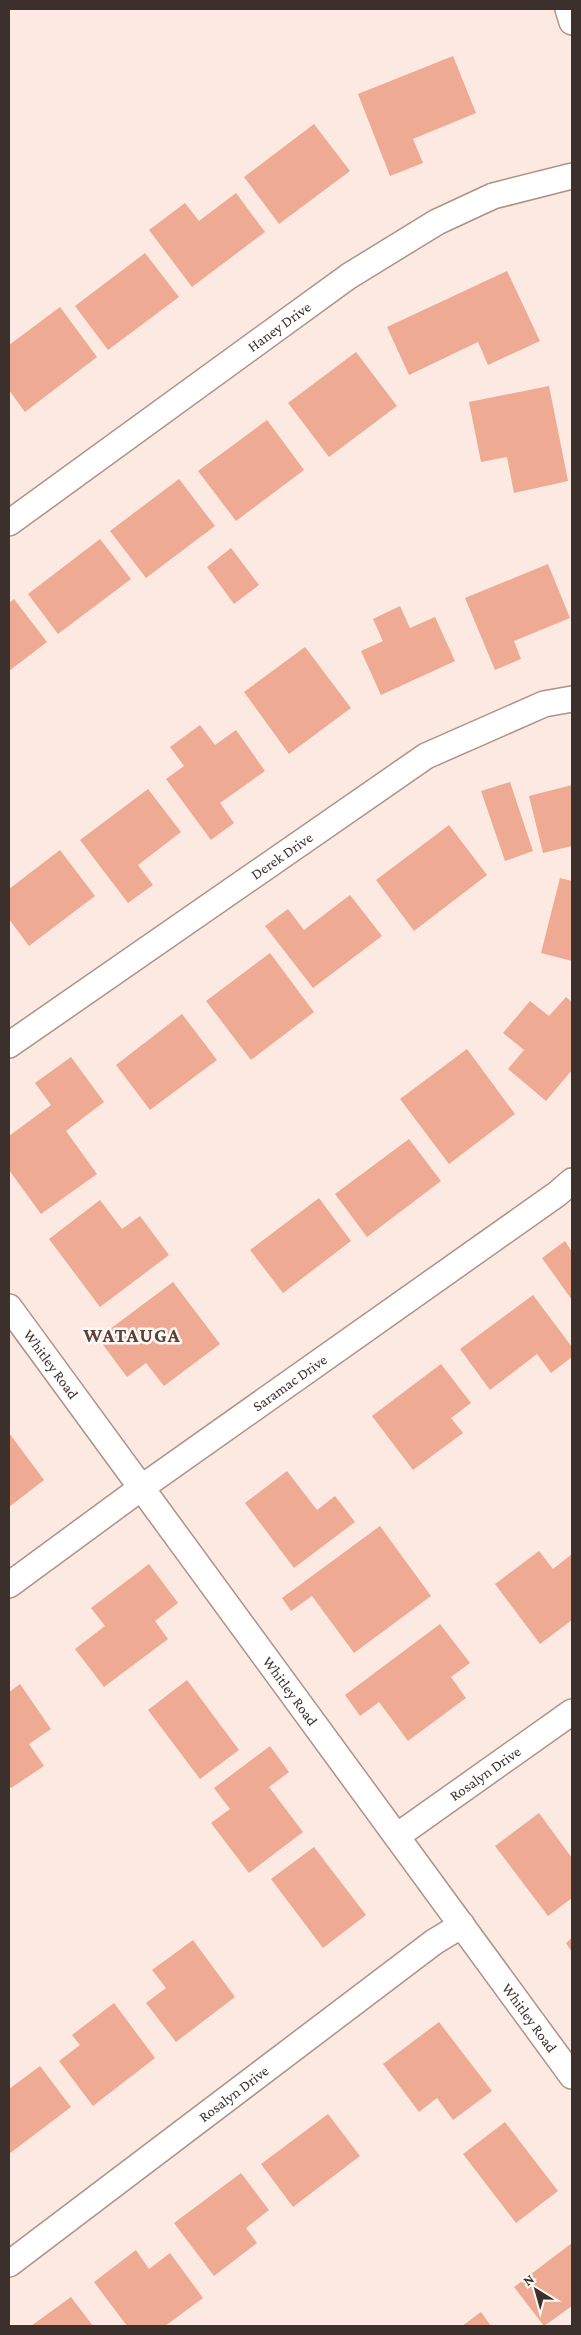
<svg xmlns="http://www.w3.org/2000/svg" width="581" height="2335" viewBox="0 0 581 2335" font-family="'Crimson Pro',serif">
<rect width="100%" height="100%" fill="#fbe9e2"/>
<path fill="#eeaa92" d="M453,56L476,113L413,139L423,163L390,176L358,94Z
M314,124L350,171L279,224L244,177Z
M236,193L265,232L192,287L149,230L185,203L199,221Z
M145,253L179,297L108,350L75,306Z
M507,271L540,341L488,365L478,342L409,375L387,327Z
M60,307L97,357L25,412L9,390V345Z
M356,352L397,406L329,457L288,403Z
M549,386L568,481L514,493L507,457L481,462L469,402Z
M267,420L304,470L236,521L198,471Z
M179,479L215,526L146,578L110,531Z
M100,539L131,579L58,634L28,594Z
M231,548L259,585L234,604L207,567Z
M548,564L570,618L514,641L521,659L495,670L465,598Z
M14,599L47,642L9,671V603Z
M400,606L410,628L435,617L455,661L381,695L361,651L383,641L373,619Z
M305,647L351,708L289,754L244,692Z
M200,725L215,745L236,730L265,771L220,803L234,823L211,840L166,779L184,766L170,747Z
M510,782L533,851L505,861L481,791Z
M572,785V846L543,853L529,796Z
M148,789L181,832L138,865L153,885L128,903L80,840Z
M449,825L487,875L414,931L376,880Z
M60,850L95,896L29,946L9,919V889Z
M560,878L572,881V961L541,953Z
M350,895L382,936L313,988L265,926L288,909L304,930Z
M270,953L314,1012L251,1060L206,1001Z
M566,997L572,1002V1070L546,1101L508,1069L524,1050L503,1033L530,1001L549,1016Z
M182,1014L217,1060L150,1110L116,1065Z
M467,1049L515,1114L449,1164L400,1099Z
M71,1057L104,1102L66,1131L97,1174L41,1214L9,1170V1136L51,1105L35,1083Z
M409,1139L441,1181L367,1237L335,1194Z
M319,1198L351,1241L283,1293L250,1250Z
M100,1200L122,1229L140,1216L169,1255L100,1307L49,1239Z
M565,1241L572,1252V1300L542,1258Z
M173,1282L220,1344L164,1386L146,1363L127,1377L98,1338Z
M533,1295L572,1347V1357L551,1373L537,1354L490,1390L460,1349Z
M441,1364L471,1403L451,1418L463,1433L413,1470L372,1416Z
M9,1433L44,1480L9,1507Z
M287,1471L317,1510L335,1496L355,1522L294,1568L245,1503Z
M380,1526L431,1596L354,1653L312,1596L291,1611L282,1598Z
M539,1551L553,1569L572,1554V1620L540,1644L495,1584Z
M149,1564L178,1603L155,1621L168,1639L104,1687L75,1649L105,1626L91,1608Z
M440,1624L470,1663L451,1677L466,1698L408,1741L379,1702L360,1716L345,1695Z
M187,1680L239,1750L200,1779L148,1710Z
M20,1684L51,1729L29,1744L44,1766L11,1788L9,1785V1692Z
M270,1746L289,1772L269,1787L303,1832L249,1873L211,1823L230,1809L214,1788Z
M539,1813L572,1858V1898L548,1916L495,1846Z
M314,1847L366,1915L323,1948L271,1879Z
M572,1938V1952L566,1943Z
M193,1940L235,1997L176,2042L146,2003L166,1988L152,1970Z
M114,2003L155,2058L93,2106L59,2061L80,2045L72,2035Z
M439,2022L492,2091L453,2120L437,2098L419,2112L383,2064Z
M40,2066L71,2107L9,2154V2089Z
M328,2114L360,2156L293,2207L261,2164Z
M505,2122L558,2191L516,2223L463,2154Z
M241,2173L269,2210L246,2228L257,2243L214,2276L174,2223Z
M572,2243V2306L544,2326L514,2287Z
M136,2250L149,2269L170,2253L203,2298L165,2326H127L94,2282Z
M71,2297L93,2326H31Z
M481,2312L491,2326H462Z"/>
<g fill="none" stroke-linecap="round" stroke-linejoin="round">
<defs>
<g id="minor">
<path d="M568,9L572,22"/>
<path id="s1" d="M9,523L349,276L437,222L493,196L572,176"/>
<path id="s2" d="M9,1045L426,756L544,704L572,699"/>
<path id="s3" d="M9,1307L572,2076"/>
<path id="s4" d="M9,1585L141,1488L557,1194L572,1181"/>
<path id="s5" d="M397,1836L572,1712"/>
<path id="s6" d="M9,2264L434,1942L462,1925"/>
</g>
</defs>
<use href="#minor" stroke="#ae9287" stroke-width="28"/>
<use href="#minor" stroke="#fff" stroke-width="25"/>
</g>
<g text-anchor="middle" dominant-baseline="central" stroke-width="5" stroke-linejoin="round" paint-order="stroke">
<g font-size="15" fill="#3c302c" stroke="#fff9f6">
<text stroke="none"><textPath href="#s1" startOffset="334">Haney Drive</textPath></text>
<text stroke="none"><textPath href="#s2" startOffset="332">Derek Drive</textPath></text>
<text stroke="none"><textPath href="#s3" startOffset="71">Whitley Road</textPath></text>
<text stroke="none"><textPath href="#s4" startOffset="346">Saramac Drive</textPath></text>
<text stroke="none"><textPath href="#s3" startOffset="476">Whitley Road</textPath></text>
<text stroke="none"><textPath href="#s5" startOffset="108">Rosalyn Drive</textPath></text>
<text stroke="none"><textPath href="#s3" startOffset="881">Whitley Road</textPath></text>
<text stroke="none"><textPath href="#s6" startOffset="282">Rosalyn Drive</textPath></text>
</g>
<g font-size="20" font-weight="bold" letter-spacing="1" fill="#5b4239" stroke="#fff9f6">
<text x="132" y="1335">WATAUGA</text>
</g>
</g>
<rect width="581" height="2335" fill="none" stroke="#3c302c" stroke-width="20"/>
<g transform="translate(536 2290) rotate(323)" stroke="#fff9f6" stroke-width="4" paint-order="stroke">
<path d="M0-4L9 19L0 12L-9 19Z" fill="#3c302c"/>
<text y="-8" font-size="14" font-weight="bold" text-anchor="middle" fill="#3c302c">N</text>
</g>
</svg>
